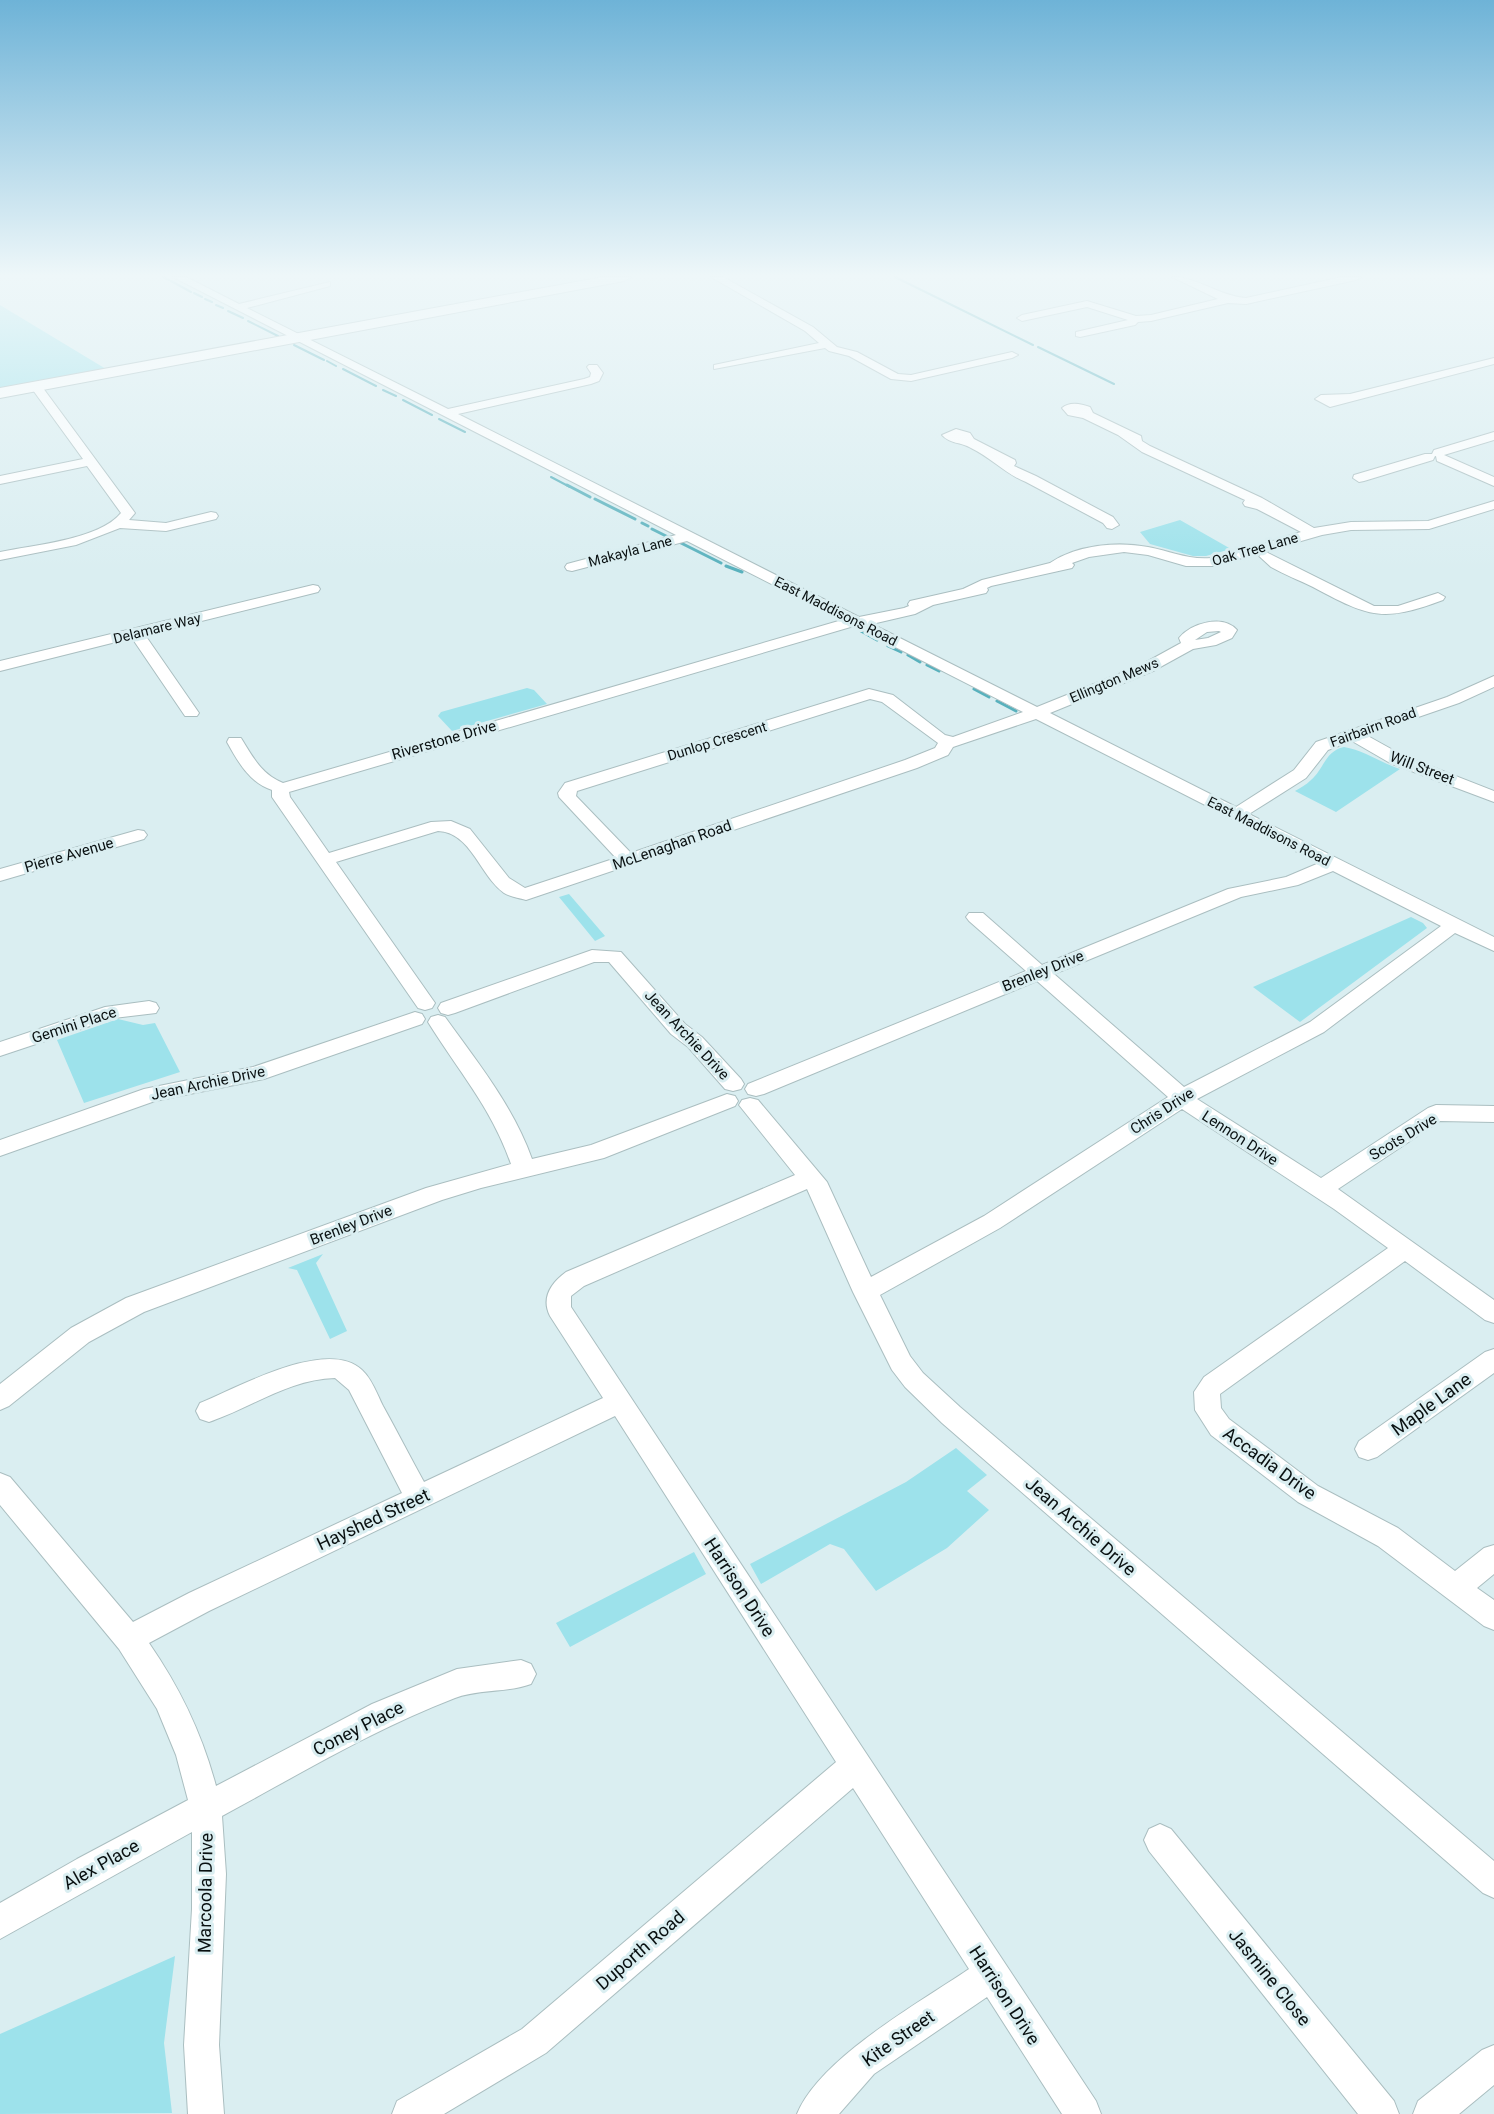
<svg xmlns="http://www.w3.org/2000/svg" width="1494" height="2114" viewBox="0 0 1494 2114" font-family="Roboto,sans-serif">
<rect width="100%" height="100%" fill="#daeef1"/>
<path fill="#9de2eb" d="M0,305L106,369L0,389Z
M1180,520L1231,549L1206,556H1193L1150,544L1140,532Z
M527,688L534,690L547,704L452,731L438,716L441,712Z
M1344,747C1364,750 1381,763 1400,769L1336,812L1295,791C1300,788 1306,785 1311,780C1324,769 1325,751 1344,747Z
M569,894L605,936L595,941L559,897Z
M1411,917L1423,923L1427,928L1300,1022L1253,987Z
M118,1019L143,1025L155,1023L180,1072L84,1103L57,1040Z
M323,1254L316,1263L347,1331L330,1339L297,1270L288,1268Z
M956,1448L987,1475L967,1491L989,1510L947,1548L876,1591L844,1549L830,1544L761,1584L750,1564L906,1482Z
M694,1552L706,1574L570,1647L556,1623Z
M175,1956L164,2043L172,2113L0,2114V2034Z"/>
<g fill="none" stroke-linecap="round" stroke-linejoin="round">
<path stroke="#58b1bd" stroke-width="2" d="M163,277L169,280
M895,277L1033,345
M171,281L191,292
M194,293L202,297
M205,299L212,302
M216,305L223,308
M228,311L243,318
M248,321L278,336
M294,345L324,360
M1038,347L1114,384
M327,361L336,366
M343,369L376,386
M383,390L396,396
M403,400L432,415
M439,419L465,432
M551,477L570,487"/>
<path stroke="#58b1bd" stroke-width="3" d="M567,485L590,497
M595,499L635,519
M642,523L648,526
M652,529L672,539
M677,541L721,563
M726,566L742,572
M861,631L877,640
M888,646L901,652
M908,655L920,662
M927,665L939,671
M974,689L989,697
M997,701L1016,711"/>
<defs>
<path id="minor" d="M173,277H186L239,304L330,282V286L247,308L448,409L584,379L590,377L591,373L587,367L589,365H597L603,373L599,381L591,384L458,414L859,617L904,608L909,606L908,604L910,601L963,589L982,580L1050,563C1076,545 1117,541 1148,547C1170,551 1188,560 1211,558C1235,556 1276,539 1301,532L1257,509L1245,506L1243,503L1245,500L1142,452L1118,435L1083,418L1068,415L1062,408C1070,401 1081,404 1090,407L1093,413L1141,436L1142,441L1150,446L1262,498L1314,528L1351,522L1428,521L1494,501V509L1429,529L1351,530L1322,535L1214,566H1186L1148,555L1124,552L1089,557L1072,563L1074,565L1072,568L991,586L987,588L988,590L986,593L933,605L915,614L872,624L1037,707L1141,665L1181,643L1179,638C1191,623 1223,614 1237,630L1232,638L1216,645L1193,649L1153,671L1050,713L1236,807L1294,770L1316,742L1447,697L1494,676V687L1459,703L1366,735L1402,755L1494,791V802L1390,763L1352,741L1328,750L1306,778L1249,814L1494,937V951L1455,933L1324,1032L1197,1099L1321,1178L1428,1108L1436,1105L1494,1106V1122L1440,1121L1338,1189L1494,1300V1323L1485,1320L1405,1261L1220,1394L1221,1408L1229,1419L1318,1486L1398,1528L1455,1571L1484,1548L1494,1545V1574L1477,1588L1494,1600V1630L1484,1626L1378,1546L1298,1502L1211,1435L1195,1410L1194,1392L1204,1377L1388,1248L1334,1209L1182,1109L1000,1228L880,1295L910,1356L923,1373L960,1407L1494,1861V1898L1483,1893L942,1423L905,1387L892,1370L853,1292L807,1189L584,1286L571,1296V1307L1096,2101L1101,2114H1062L987,1997L874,2074L839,2114H797C820,2058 919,2003 969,1969L853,1788L546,2053L444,2114H392L397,2101L522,2029L836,1762L615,1416L209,1611L149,1643C180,1688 202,1733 216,1786L372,1704L457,1669L521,1660L531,1664L536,1674L531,1684C507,1693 479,1689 455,1698C374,1729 298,1775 222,1816L226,1874L219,2045L224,2114H188L184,2045L192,1909V1832L0,1939V1903L77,1859L188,1800L176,1755L157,1709L119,1649L0,1505V1473L10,1477L133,1622L189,1593L402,1493L349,1390L335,1378C290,1379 250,1408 209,1422L200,1419L196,1411L200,1403C237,1388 327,1337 362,1370C372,1379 377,1394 383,1406C397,1431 410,1457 424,1482L603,1398L550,1316C541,1298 551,1283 566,1272L795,1175L739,1105L742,1100L750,1098L758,1100L827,1182L871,1277L984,1216L1168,1097L1037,981L764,1094L756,1096L748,1094L745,1089L748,1084L1026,971L969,921L966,917L969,913H983L1042,965L1228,889L1286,877L1319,863L1036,719L953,747L948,755L917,768L526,900C519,898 510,897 504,893C480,876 471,832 438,831L336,862L435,1003L432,1008L425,1010L418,1008L272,797V790C250,783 238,762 227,742L229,738H241C253,757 261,774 283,783L842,620L687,541L572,571L567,570L565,567L567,564L676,535ZM854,626L1023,712L953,737L945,735L893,695L869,689L565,783L558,793L559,797L616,858L525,888L509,878L470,829L451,821L431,822L329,853L290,797L289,792ZM1219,631L1221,632L1208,638L1195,640L1207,632ZM870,699L882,702L938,743L935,748L905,760L631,853L576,796L577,791ZM1333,871L1441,926L1310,1022L1184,1087L1054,974L1241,897L1298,885Z
M711,277H723L813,327L837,347L857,352L898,374L911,375L1012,352L1018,355L1012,358L911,381L891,379L849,356L829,351L825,348L714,369V365L819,343L805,331Z
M1172,277C1198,277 1219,296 1246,298L1342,277H1361L1356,280L1246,304L1228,303L1151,321L1138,322L1135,325L1080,337L1076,336V332L1128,320L1087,307L1022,321L1017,318L1022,315L1087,301L1136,316L1151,315L1218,299Z
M1494,358V364L1330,407L1315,399L1321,395L1350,394Z
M36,382L40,384L135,513L129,520L166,523L211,512L216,513L218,516L216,519L166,531L120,528L76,545L0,560V552C33,545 99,540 121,513L87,466L0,484V476L83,459L30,386Z
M956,429L970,433L974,439L1015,460L1016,463L1014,466L1036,476L1113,517L1119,525L1112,529L1107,528L1103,523L1026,482C1005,474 992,458 971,448C961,442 950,444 942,435Z
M1494,432V440L1444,455L1494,477V486L1437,461L1436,456H1435L1433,460L1364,481L1359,482L1353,478L1354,475L1425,454H1432L1434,450Z
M1266,552L1374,606H1398L1438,593L1445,597L1443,600C1382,623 1369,617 1313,587C1299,580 1285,575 1271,567L1259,556Z
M313,585L318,586L320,589L318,592L145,635L199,713L197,716H185L132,638L0,671V661Z
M138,830L144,831L147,835L144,839L0,881V869Z
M592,950L621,952L685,1024L702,1037L741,1079L744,1084L741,1089L733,1091L725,1089L688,1047L671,1034L609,962H594L455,1013L448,1015L441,1013L438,1008L441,1003Z
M149,1001L156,1003L159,1008L156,1013L114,1018L0,1056V1042L105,1007Z
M415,1012L422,1014L425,1019L422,1024L264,1079L155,1101L0,1156V1140L144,1089L253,1067Z
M438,1015L445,1017C478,1063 513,1106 532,1159L591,1145L727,1094L735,1096L738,1101L735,1106L604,1158L481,1188L442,1200L144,1312L89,1342L9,1406L0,1410V1384L71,1328L126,1298L426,1188L511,1164C491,1107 459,1072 428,1022L431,1017Z
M1494,1349V1373L1377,1457L1368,1460L1359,1457L1355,1449L1359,1441L1485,1352Z
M1160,1824L1171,1829L1394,2101L1399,2114H1358L1149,1851L1144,1840L1149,1829Z
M1494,2045V2085L1459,2114H1413L1418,2101L1482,2050Z"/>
<path id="major" d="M603,277H631L624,281L0,398V388Z"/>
</defs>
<use href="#minor" stroke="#aabec0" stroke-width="2"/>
<use href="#major" stroke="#aabec0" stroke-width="2"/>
<use href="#minor" fill="#fff" fill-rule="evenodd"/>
<use href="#major" fill="#fff" fill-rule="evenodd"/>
</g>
<linearGradient id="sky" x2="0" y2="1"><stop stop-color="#6eb3d7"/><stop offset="0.48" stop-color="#eef7f9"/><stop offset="1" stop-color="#eef7f9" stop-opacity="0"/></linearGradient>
<rect width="1494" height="573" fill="url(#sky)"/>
<g text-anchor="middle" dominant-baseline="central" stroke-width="6" stroke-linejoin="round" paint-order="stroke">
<g font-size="14" fill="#091011" stroke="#daeef1">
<text transform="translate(1255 549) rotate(-16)">Oak Tree Lane</text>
<text transform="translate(630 551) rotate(-15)">Makayla Lane</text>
<text transform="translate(836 611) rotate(27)">East Maddisons Road</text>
<text transform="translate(157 628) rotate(-14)">Delamare Way</text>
<text transform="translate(1114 680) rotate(-23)">Ellington Mews</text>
<text transform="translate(1373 727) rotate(-20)">Fairbairn Road</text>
<text transform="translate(717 741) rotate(-17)">Dunlop Crescent</text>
<text transform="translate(1269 831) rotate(27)">East Maddisons Road</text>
</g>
<g font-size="15" fill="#091011" stroke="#daeef1">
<text transform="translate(444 740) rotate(-16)">Riverstone Drive</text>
<text transform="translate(1422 768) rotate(21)">Will Street</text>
<text transform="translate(672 845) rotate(-19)">McLenaghan Road</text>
<text transform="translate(69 855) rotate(-16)">Pierre Avenue</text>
<text transform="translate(1043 971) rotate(-22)">Brenley Drive</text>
<text transform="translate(74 1025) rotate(-18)">Gemini Place</text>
<text transform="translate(687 1035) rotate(47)">Jean Archie Drive</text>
<text transform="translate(208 1083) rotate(-12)">Jean Archie Drive</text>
<text transform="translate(1162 1111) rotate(-33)">Chris Drive</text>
<text transform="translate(1403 1137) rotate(-31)">Scots Drive</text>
<text transform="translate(1240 1138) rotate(33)">Lennon Drive</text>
<text transform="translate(351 1225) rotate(-21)">Brenley Drive</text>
</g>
<g font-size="18" fill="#091011" stroke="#daeef1">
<text transform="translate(1431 1404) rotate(-36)">Maple Lane</text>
<text transform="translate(1270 1463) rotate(36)">Accadia Drive</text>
<text transform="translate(373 1519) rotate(-25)">Hayshed Street</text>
<text transform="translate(1081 1526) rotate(41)">Jean Archie Drive</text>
<text transform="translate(740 1587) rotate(57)">Harrison Drive</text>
<text transform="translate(358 1728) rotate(-27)">Coney Place</text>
<text transform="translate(101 1864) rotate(-29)">Alex Place</text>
<text transform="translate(205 1893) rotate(-89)">Marcoola Drive</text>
<text transform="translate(640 1950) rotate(-41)">Duporth Road</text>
<text transform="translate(1270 1977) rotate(51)">Jasmine Close</text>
<text transform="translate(1005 1995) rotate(57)">Harrison Drive</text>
<text transform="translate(898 2038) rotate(-35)">Kite Street</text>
</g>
</g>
</svg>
